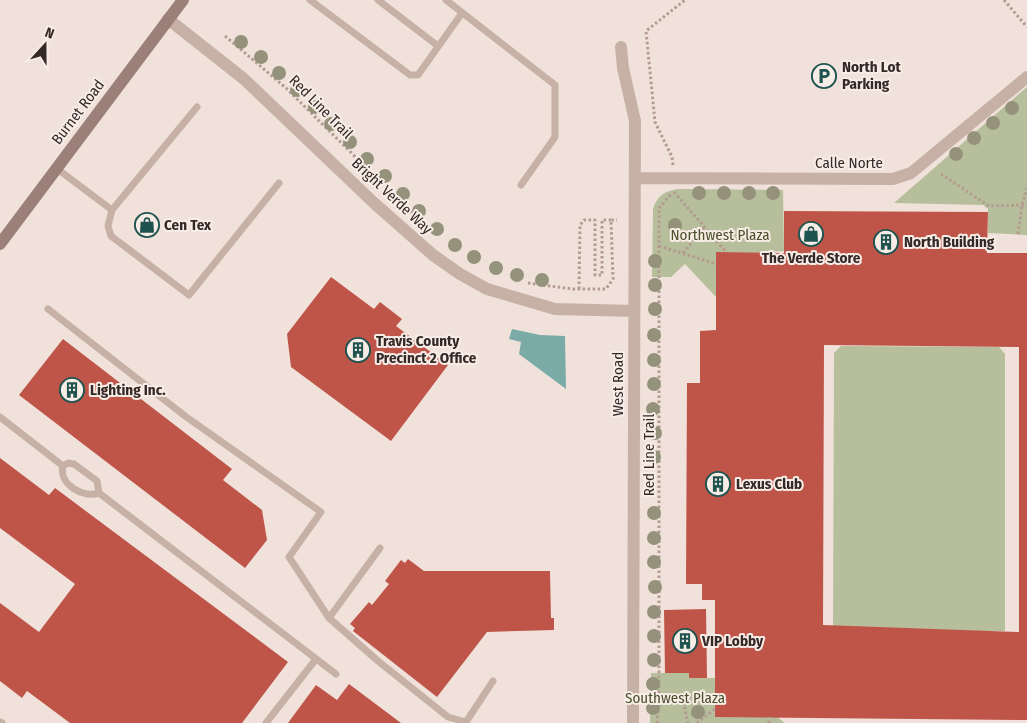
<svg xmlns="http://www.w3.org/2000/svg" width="1027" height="723" viewBox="0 0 1027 723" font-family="'Fira Sans Condensed',sans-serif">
<rect width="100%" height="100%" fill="#f0e2da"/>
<path fill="#b7be9b" d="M1027,87V235L988,233V209L983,205L894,203Z
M678,189L783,190L784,251L768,252L716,297L685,264L671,277H652L653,209C657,196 664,191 678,189Z
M841,346L999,347L1005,354V631H833L834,353Z
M651,673H689V678H727L785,723H650Z"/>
<path fill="#7baba6" d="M512,329L540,335L565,336L566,389L519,354L521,342L509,339Z"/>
<path fill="#bf5549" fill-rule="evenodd" d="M784,211L988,212L987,253H1027V720L715,717V600H702V584H686L687,383H700V331L716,330V252L784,253ZM824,345L1019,347V632L823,625Z
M331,277L374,309L380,302L402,319L396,326L448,365L391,441L291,367L287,334Z
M63,339L232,469L223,480L262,510L267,540L245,568L19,395Z
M0,458L49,495L55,488L288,662L242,723H70L27,691L22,698L0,681V603L39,632L75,584L0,528Z
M408,559L424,571H550L551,618H554V630L487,632L437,697L353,631L355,628L350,624L369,602L372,605L389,584L385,581L401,560L405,563Z
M706,609L707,678H689V673H665L664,610Z
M349,684L401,723H288L316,685L337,700Z"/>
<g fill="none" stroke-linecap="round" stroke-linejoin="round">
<path stroke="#b39b91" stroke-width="3" stroke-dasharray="2.5 2.5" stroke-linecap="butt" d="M1004,0L1027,27
M225,36L286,88L424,225
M673,165L672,157L655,122L646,31L685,0
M941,174L989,206L1027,205
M674,192L726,252
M1018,234L1022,205L1027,188
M659,246L716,264
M683,253L704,228
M528,283L573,289H606L613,279L611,220H617
M579,289L580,225L584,220H595V275H602V220H611
M682,697L688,723
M659,698L715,695
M657,723L659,698V208L672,193
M697,723L715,709
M769,723V717"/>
<path stroke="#c7b1a7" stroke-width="7" d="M310,0L410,75H418L462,13
M378,0L438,46
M446,0L555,85V137L521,185
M56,168L112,210L108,226L111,236L189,295L279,183
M112,210L197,107
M48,309L185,416L321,512L289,557L329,618L378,661L448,717L466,722L493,681
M0,417L63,466
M68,463L74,464L97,481L99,493C84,499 58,484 63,466Z
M99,493L336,674
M329,618L380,548
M0,722L2,723
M266,723L316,659"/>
<path stroke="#c7b1a7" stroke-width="12" d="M168,19L244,79L374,203L433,255L460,274L487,289L555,309L634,311
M621,47L623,68L635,121L633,723
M635,178L893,179L911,173L1027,77"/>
<path stroke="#9a8078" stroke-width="12" d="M0,244L183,0"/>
</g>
<g fill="#94927a">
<circle cx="241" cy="42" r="7"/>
<circle cx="261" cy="57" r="7"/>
<circle cx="279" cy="73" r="7"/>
<circle cx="297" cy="90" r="7"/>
<circle cx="315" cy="107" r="7"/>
<circle cx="1012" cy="108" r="7"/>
<circle cx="993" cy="123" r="7"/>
<circle cx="331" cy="124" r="7"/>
<circle cx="974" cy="138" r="7"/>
<circle cx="350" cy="142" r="7"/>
<circle cx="956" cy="154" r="7"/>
<circle cx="367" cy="159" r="7"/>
<circle cx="385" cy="176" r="7"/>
<circle cx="699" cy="193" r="7"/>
<circle cx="724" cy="193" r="7"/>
<circle cx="749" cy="193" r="7"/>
<circle cx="773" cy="193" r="7"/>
<circle cx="403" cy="194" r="7"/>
<circle cx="419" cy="211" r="7"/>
<circle cx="675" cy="225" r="7"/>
<circle cx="437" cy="229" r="7"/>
<circle cx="455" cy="245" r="7"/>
<circle cx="474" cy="257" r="7"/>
<circle cx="655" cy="261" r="7"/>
<circle cx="496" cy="268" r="7"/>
<circle cx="517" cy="275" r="7"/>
<circle cx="542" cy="280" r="7"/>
<circle cx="655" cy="285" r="7"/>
<circle cx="655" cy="309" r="7"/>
<circle cx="654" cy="335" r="7"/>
<circle cx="654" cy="360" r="7"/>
<circle cx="654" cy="384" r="7"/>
<circle cx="653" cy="409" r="7"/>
<circle cx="655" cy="433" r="7"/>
<circle cx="654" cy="457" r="7"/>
<circle cx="654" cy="513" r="7"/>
<circle cx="654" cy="538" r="7"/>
<circle cx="654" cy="562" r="7"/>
<circle cx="655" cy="587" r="7"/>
<circle cx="654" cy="612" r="7"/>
<circle cx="654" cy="636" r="7"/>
<circle cx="654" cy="660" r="7"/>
<circle cx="653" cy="684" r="7"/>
<circle cx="653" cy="708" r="7"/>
<circle cx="698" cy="712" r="7"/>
</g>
<defs>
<symbol id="parking-ring" viewBox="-11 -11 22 22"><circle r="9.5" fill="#f8ede6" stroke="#1f534f" stroke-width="1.5"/><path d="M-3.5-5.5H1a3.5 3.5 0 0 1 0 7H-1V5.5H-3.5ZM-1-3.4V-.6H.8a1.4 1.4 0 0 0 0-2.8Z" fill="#1f534f"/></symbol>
<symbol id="shop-ring" viewBox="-11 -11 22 22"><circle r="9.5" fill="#f8ede6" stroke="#1f534f" stroke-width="1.5"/><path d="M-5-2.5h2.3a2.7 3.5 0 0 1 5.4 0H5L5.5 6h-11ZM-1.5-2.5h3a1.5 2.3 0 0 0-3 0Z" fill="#1f534f"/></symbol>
<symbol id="building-ring" viewBox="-11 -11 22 22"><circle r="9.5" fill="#f8ede6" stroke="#1f534f" stroke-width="1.5"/><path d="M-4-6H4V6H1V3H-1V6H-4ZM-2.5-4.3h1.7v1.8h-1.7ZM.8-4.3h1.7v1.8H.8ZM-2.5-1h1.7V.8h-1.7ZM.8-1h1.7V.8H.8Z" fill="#1f534f"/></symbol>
</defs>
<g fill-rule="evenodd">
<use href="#parking-ring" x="810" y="62" width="28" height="28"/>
<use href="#shop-ring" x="133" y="211" width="28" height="28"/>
<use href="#shop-ring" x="797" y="220" width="28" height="28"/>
<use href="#building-ring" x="872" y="228" width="28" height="28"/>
<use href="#building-ring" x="344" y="336" width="28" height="28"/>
<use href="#building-ring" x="58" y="376" width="28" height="28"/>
<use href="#building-ring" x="704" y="470" width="28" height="28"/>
<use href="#building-ring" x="671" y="627" width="28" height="28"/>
</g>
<g text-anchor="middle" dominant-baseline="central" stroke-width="4" stroke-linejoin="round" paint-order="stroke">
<g font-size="15" font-weight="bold" fill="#342927" stroke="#f8ede6" text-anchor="start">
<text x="842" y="67">North Lot<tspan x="842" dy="17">Parking</tspan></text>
<text x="164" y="225">Cen Tex</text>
<text x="904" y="242">North Building</text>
<text x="811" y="258" text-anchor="middle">The Verde Store</text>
<text x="376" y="341">Travis County<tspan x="376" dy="17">Precinct 2 Office</tspan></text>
<text x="90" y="390">Lighting Inc.</text>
<text x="736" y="484">Lexus Club</text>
<text x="702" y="641">VIP Lobby</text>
</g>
<g font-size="15" fill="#342927" stroke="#f8ede6">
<text transform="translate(321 107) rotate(45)">Red Line Trail</text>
<text transform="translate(78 112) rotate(-53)">Burnet Road</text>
<text x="849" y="163">Calle Norte</text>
<text transform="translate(392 196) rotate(43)">Bright Verde Way</text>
<text transform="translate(618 384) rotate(-90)">West Road</text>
<text transform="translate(649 455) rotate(-90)">Red Line Trail</text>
</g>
<g font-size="15" fill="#48502c" stroke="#f8ede6">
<text x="720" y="235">Northwest Plaza</text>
<text x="675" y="698">Southwest Plaza</text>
</g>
</g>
<g transform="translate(45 45) rotate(21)" stroke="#f8ede6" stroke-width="4" paint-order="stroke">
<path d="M0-4L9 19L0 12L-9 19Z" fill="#342927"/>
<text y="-8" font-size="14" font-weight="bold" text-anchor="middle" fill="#342927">N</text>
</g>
</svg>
